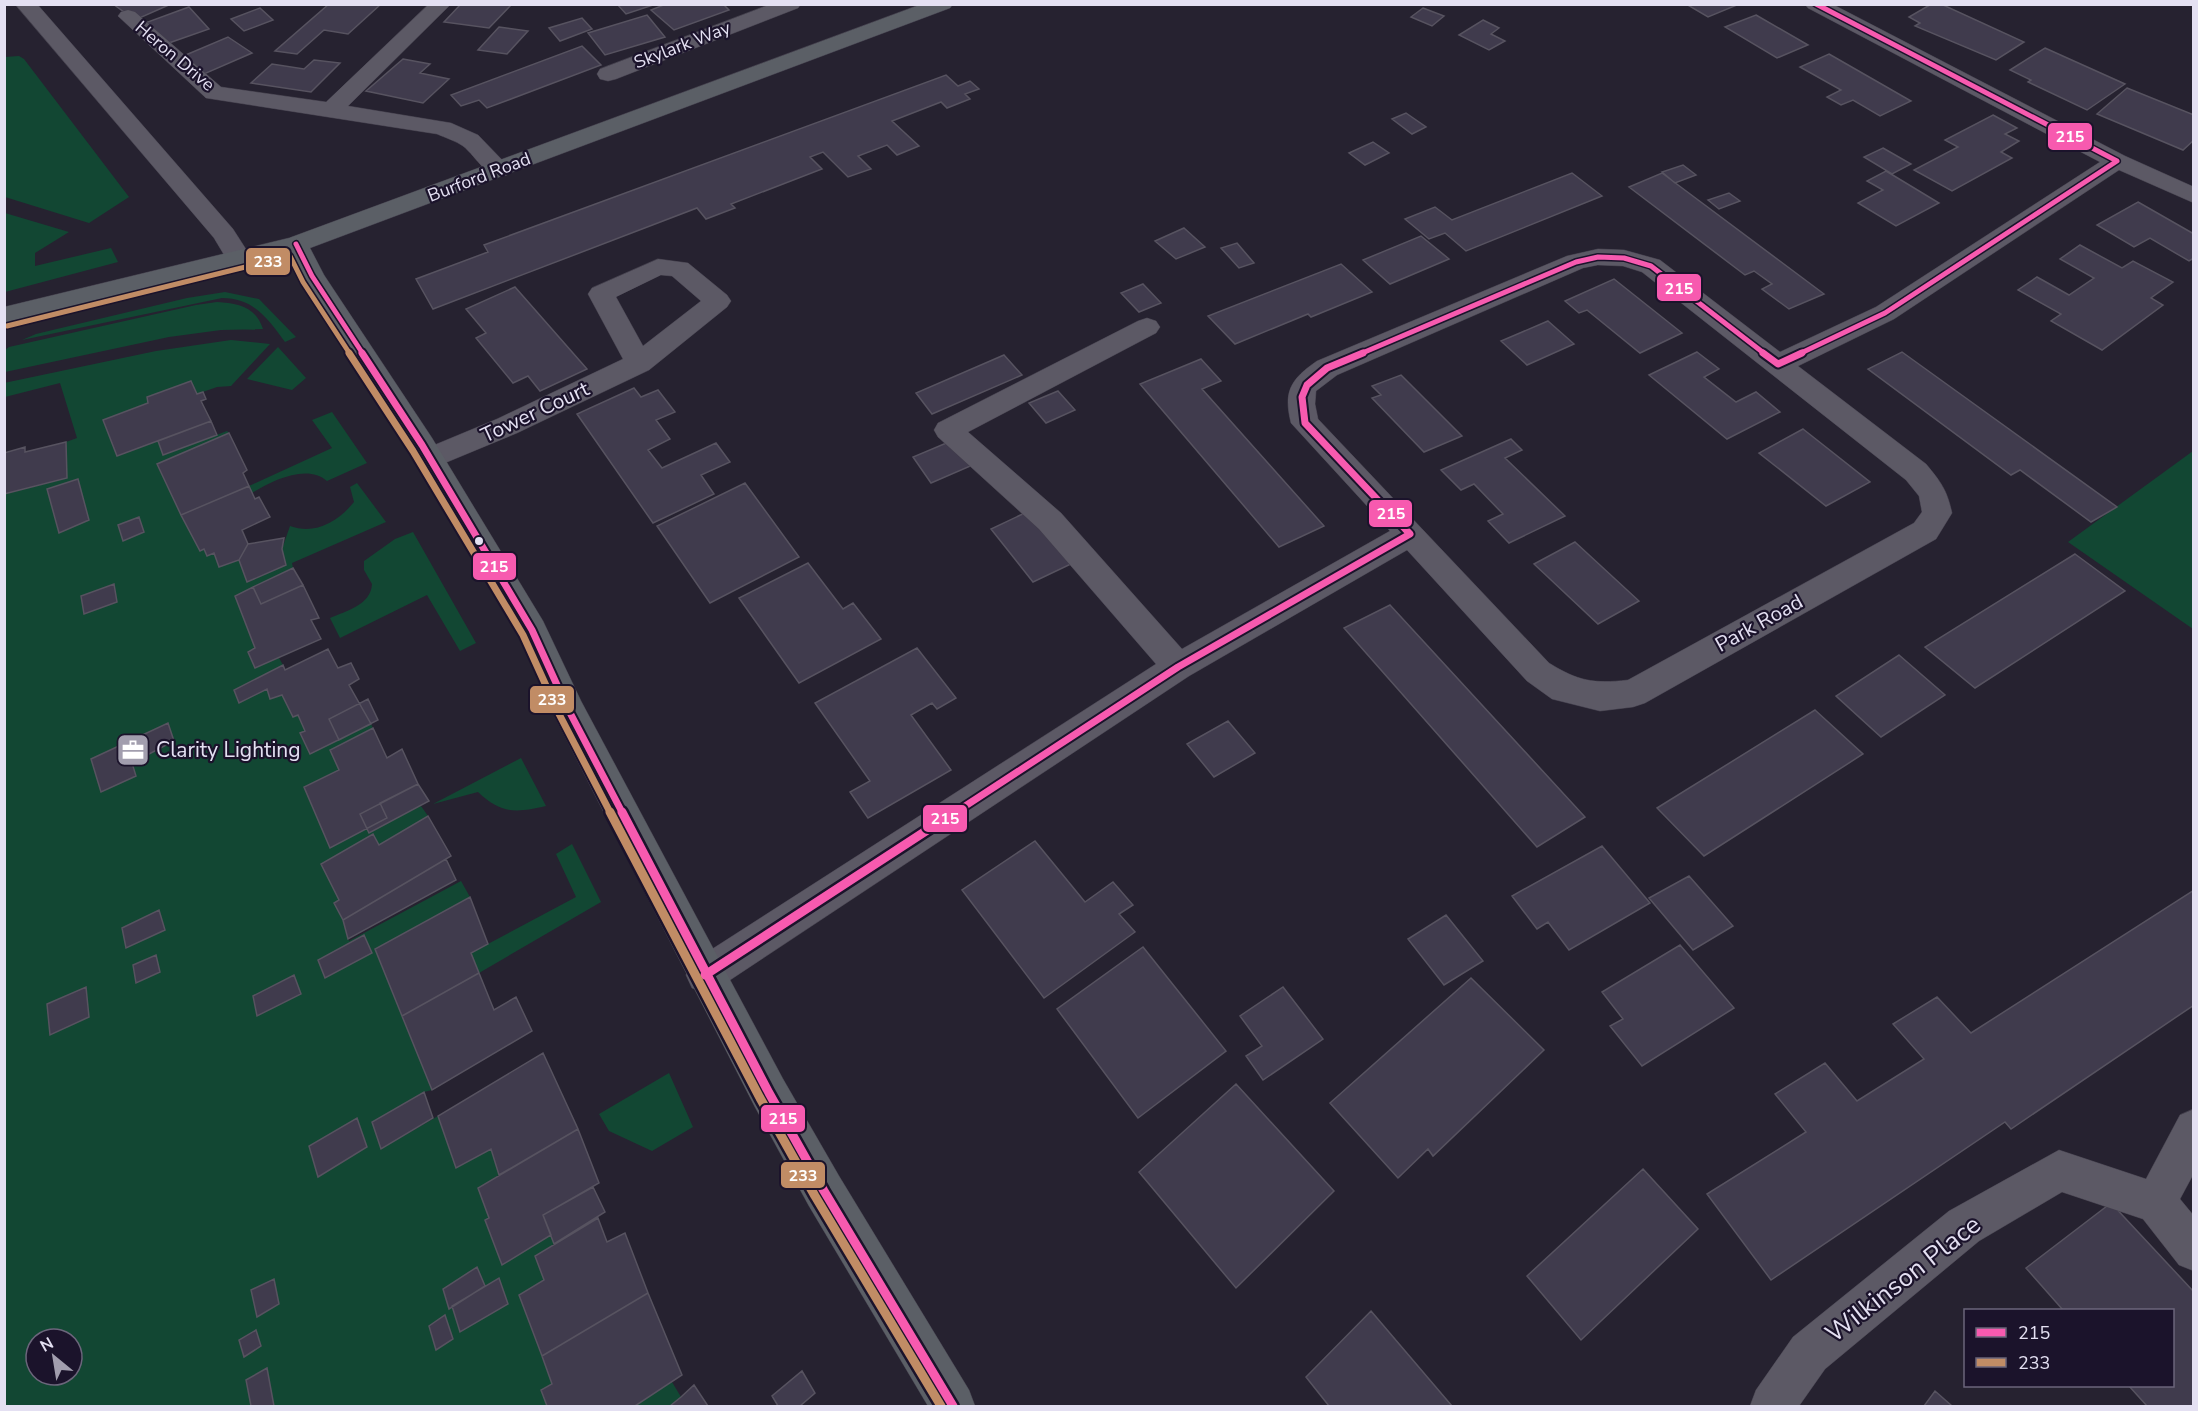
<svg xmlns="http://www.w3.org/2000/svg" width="2198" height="1411" viewBox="0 0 2198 1411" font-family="'Nunito Sans',sans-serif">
<rect width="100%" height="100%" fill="#262230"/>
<path fill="#124733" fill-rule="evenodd" d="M19,56L24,59L129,197L89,223L5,197V57Z
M5,213L69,232L35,253V266L111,248L118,262L5,292Z
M225,292L259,299L296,337L285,342C268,319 254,298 222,298L22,340L36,334L187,298Z
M217,302C238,303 256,307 263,329L221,330L169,337L5,372V350L9,347L196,305Z
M231,340L270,344L231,386L217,387L197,394L191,381L148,397V403L103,420L118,456L158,441L163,455L227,431L229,433L157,465L200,550L204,549L214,553L219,567L239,560L248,582L286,565L282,549L290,526C315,535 338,522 354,502L350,487L357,483L386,522L292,563L293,568L235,596L255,648L248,652L255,667L279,658L283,665L234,691L239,703L267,689L271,699L282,695L293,717L298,715L305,731L300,734L310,754L371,724L373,728L330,750L339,770L305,788L367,828L369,832L421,806L428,816L379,845L373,834L321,864L339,900L335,903L343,920L349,941L461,881L470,897L375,949L432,1090L424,1092L372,1122L381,1149L438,1116L456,1168L491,1149L499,1175L478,1188L489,1218L551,1235L554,1244L535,1256L544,1280L519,1295L552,1384L541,1390L547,1406H5V494L67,478L66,442L77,438L60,383L5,397L4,383L156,351ZM36,1339H72V1375H36Z
M278,347L306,378L292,390L247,379Z
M332,412L367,463L327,481C307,463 271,481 252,493L249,486L332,448L312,420Z
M2193,451V629L2068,542Z
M413,532L476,643L460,651L427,595L340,638L330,618C346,611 371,605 372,584L364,570V561L395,539Z
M521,758L546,806C516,813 501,814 478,792L433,804Z
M572,844L601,902L479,973L471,953L576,897L556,854Z
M669,1073L693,1127L652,1151L609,1131L599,1114Z
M672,1382L681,1397L670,1406H635Z"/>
<path fill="#403b4d" stroke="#575360" stroke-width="1.5" d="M113,4H171L135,20Z
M329,4H381L348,34L324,30L297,54L275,51Z
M461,4H512L489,28L444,22Z
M617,4H656L626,14Z
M666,4H723L729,10L674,30L651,10Z
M1686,4H1735L1737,5L1708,17Z
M1923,4H1941L2024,42L1996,60L1915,26L1920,23L1909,17L1928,6Z
M189,7L209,29L163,45L145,23Z
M260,8L273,20L244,31L231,19Z
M1423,8L1444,16L1432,26L1411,17Z
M647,15L665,37L605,55L588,33Z
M1756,15L1808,45L1777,58L1725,27Z
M582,18L592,29L560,41L549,28Z
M1483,20L1499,28L1491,34L1505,41L1489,50L1459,35Z
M499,27L528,31L507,54L478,50Z
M228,37L252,53L204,74L181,57Z
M582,46L601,65L487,108L479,100L461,106L451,95Z
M2045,48L2125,84L2087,110L2028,82L2031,80L2010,70Z
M1829,54L1911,101L1880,116L1853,100L1841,105L1827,97L1841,90L1800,67Z
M403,59L430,64L420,73L449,79L423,103L366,91Z
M314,60L340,63L311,92L251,83L272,64L304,69Z
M946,75L958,86L970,81L979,89L965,94L970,99L947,108L941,102L892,121L919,146L897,155L887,145L858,156L871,169L848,177L823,152L810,157L822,169L731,204L735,208L706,219L697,208L433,309L416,279L488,252L484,245Z
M2127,88L2194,115V140L2183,150L2097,114Z
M1406,113L1426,127L1412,134L1392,119Z
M1993,115L2017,128L2005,134L2019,141L2001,152L2012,158L1952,191L1914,170L1958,147L1945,140Z
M1373,142L1389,153L1365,165L1349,153Z
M1883,148L1911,164L1892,174L1864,157Z
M1683,165L1696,175L1675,183L1662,172Z
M1886,171L1939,203L1896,226L1858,203L1883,190L1867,181Z
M1572,173L1602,196L1466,251L1445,233L1429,239L1405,219L1435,207L1452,220Z
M1662,173L1824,294L1789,309L1762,289L1772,284L1754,271L1745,275L1629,187Z
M1729,193L1740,201L1719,209L1708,200Z
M2138,202L2194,234V258L2189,261L2150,238L2134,247L2097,225Z
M1184,228L1205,247L1176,259L1155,241Z
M1421,236L1449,259L1390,284L1363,260Z
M1237,243L1254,263L1239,268L1221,248Z
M2080,245L2122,268L2133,261L2173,282L2151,298L2163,305L2102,350L2051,321L2061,314L2018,290L2037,277L2069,295L2094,278L2060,259Z
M1341,264L1372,292L1311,317L1308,314L1235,344L1208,316Z
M1614,279L1682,333L1640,353L1587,310L1579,313L1565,301Z
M1143,284L1161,303L1139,312L1121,293Z
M515,287L587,369L540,391L528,376L513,383L476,338L486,333L466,309Z
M1548,321L1574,344L1527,365L1501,341Z
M1697,352L1719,369L1704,377L1736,402L1756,392L1780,412L1727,439L1649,375Z
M1902,352L2117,507L2091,522L2020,470L2011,475L1868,369Z
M1004,355L1022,375L932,414L916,393Z
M1201,359L1221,381L1202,389L1324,526L1279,547L1140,384Z
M1401,375L1462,436L1424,452L1372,398L1381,395L1372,386Z
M191,381L197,394L203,392L206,399L201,401L211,421L117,456L103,420L148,403L147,397Z
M634,388L641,397L658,390L675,412L656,420L670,439L648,450L662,468L716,443L730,462L701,475L714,494L653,523L577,414Z
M1058,391L1075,410L1046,423L1029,403Z
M211,421L217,435L163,455L158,441Z
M1803,429L1870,482L1826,506L1759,453Z
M229,433L247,470L243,473L249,486L181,515L157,464Z
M956,439L975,464L931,483L913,457Z
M1511,439L1522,450L1505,458L1565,516L1509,543L1488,521L1503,514L1474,484L1461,490L1441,470Z
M66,442L67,478L4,494V453L25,447V452Z
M78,479L89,520L59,533L47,489Z
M745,483L799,557L710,603L657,526Z
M249,486L255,499L259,497L270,517L242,530L248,544L239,560L219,567L214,553L207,556L204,549L200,551L181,515Z
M1029,511L1073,563L1033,582L991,529Z
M139,517L144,532L123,541L118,525Z
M284,538L282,549L286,565L247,582L239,560L248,544Z
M1575,542L1639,601L1598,624L1534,564Z
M2075,554L2125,591L1975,688L1925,647Z
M808,563L843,609L853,603L881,639L799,683L739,598Z
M293,568L303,585L261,604L253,587Z
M114,584L117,602L84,614L81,596Z
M303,585L319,618L311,620L321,639L255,668L248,652L255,648L235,596L253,587L261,604Z
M1390,605L1585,817L1537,847L1344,628Z
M917,648L956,698L937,709L932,703L911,715L951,770L868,818L850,792L870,781L815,703Z
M328,649L338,668L351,663L359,679L349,685L371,724L310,754L300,733L305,731L298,715L293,717L282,695L270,699L267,689L239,703L234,690L283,665L285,670Z
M1899,655L1945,695L1881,737L1836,696Z
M368,699L378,720L339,740L329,719Z
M1815,710L1863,754L1704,856L1657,808Z
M1228,721L1255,753L1214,777L1187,744Z
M168,723L174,741L132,763L136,776L101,792L91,759Z
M373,728L387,758L402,749L418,784L380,803L387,818L330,848L304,787L339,770L330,750Z
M418,784L429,801L369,833L360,814Z
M428,816L451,856L343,920L334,903L339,900L321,864L373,834L379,845Z
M1035,841L1085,902L1113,882L1133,905L1119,914L1135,932L1044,998L962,890Z
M1602,846L1650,903L1569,950L1548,922L1537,929L1512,896Z
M446,859L456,880L348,939L343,920Z
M1689,876L1733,926L1693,950L1649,898Z
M2194,890V1005L2011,1129L2005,1122L1771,1280L1707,1194L1806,1132L1775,1094L1825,1063L1857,1101L1924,1059L1893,1024L1937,997L1971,1033Z
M470,897L488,944L471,953L479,973L402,1016L375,949Z
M159,910L165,930L126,948L122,928Z
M1446,915L1483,961L1444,985L1408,939Z
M364,935L372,953L325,978L318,960Z
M1680,945L1734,1008L1642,1066L1610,1026L1623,1019L1602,992Z
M1143,947L1226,1051L1138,1118L1057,1009Z
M156,955L160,972L136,983L133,965Z
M479,973L494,1010L516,997L532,1031L432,1090L402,1016Z
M294,975L301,994L257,1016L253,996Z
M1471,978L1544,1050L1433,1156L1428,1149L1398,1178L1330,1103Z
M86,987L89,1017L50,1035L47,1004Z
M1283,987L1323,1039L1263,1080L1246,1056L1262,1046L1240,1016Z
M543,1053L578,1129L499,1175L491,1149L456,1168L438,1116Z
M1236,1084L1334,1191L1236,1288L1139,1172Z
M424,1092L433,1118L381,1149L372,1122Z
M357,1118L367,1147L318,1177L309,1146Z
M578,1129L599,1183L543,1215L551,1235L502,1265L485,1220L489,1218L478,1188Z
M1643,1169L1698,1229L1581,1340L1527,1276Z
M593,1187L605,1212L554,1244L543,1215Z
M2111,1203L2194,1292V1406H2147L2129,1386H2172V1310H2063L2026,1268Z
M598,1218L607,1242L625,1233L648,1293L542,1356L519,1295L544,1280L535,1256Z
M477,1267L485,1286L449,1309L443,1289Z
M499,1278L508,1304L460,1332L452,1306Z
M274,1279L279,1304L257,1317L251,1290Z
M648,1293L682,1375L635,1406H547L541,1390L552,1384L542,1356Z
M1371,1311L1452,1406H1329L1306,1377Z
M445,1315L453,1339L436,1350L429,1326Z
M256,1330L261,1346L244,1357L239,1340Z
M267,1368L274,1406H251L246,1380Z
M802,1371L815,1393L800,1406H778L772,1396Z
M694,1385L708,1406H670L681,1397Z
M1935,1391L1952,1406H1924Z"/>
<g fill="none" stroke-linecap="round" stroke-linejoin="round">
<defs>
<path id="minor" d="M15,4H37L233,229L251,257L247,263L238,265L229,263L214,238Z
M429,4H451L348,106L451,123L478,135L507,165L511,170L507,175C486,180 478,158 463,146C456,141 446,138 437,134L206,98L118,16L121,12L128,10L135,12L221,87L326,102Z
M771,4H801L798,8L616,79L608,81L600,79L597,74L600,69Z
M1805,4H1832L2125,156L2194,187V203L2119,170L1894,319L1798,366L1926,464C1941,482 1947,490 1952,513L1936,539L1645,703L1633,707L1600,711L1552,699L1527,681L1407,550L1189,676L718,988L705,993L692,988L686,975L692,962L1156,664L1039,529L938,437L934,430L938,423L1138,321L1147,318L1156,321L1160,327L1156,333L968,432L1061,513L1182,649L1390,531L1291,423C1283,391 1291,379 1317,361L1567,256L1598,249L1624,250L1660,260L1780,352L1876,307L2100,162L1808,8ZM1598,265L1623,266L1642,272L1906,480L1919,496L1922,512L1914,523L1628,680C1593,684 1578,681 1549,663L1318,419L1315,404L1316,391L1337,375L1583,268Z
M658,259L688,263L727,295L731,301L727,307L649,370L517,433L440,465L430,468L420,465L416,458L420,451L497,419L623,359L588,294L592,288ZM661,275L672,276L701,301L643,346L616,297Z
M2194,1109V1173L2180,1199L2194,1216V1271L2179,1265L2143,1219L2062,1192L1979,1241L1825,1369L1799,1406H1750L1756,1390L1793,1337L1949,1211L2059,1150L2146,1179L2180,1115Z"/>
<path id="major" d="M922,4H953L950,8L310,248L324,275L432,438L543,621L581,701L783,1079L839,1176L969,1390L975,1406H928L809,1206L755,1107L555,717L518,634L412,452L299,276L288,254L4,325V307L289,238Z"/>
</defs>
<use href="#minor" stroke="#423e4b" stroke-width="1"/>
<use href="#major" stroke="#423e4b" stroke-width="1"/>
<use href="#minor" fill="#5c5965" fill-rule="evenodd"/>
<use href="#major" fill="#5b5f66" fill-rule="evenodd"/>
<defs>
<path id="bus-1-far2" d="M296,244L312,276L363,354
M1360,354L1576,262L1598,257L1624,258L1651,266L1765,354
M1799,354L1885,313L2117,161L1816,4"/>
<path id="bus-1-far1" d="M362,353L422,445L532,630L567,707L623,814
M1763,353L1778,364L1802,353
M953,814L1178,667L1410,534L1305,423L1302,397L1307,385L1327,368L1363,353"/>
<path id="bus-1" d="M622,812L769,1093L824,1191L953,1406
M705,975L955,812"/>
<path id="bus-2-far2" d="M7,326L290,256L303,282L350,354"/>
<path id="bus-2-far1" d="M349,353L413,451L523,635L558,712L611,814"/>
<path id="bus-2" d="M610,812L760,1098L815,1196L941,1406"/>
</defs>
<use href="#bus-1-far2" stroke="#1b132b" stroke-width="8"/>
<use href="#bus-1-far1" stroke="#1b132b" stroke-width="11"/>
<use href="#bus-1" stroke="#1b132b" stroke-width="14"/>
<use href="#bus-2-far2" stroke="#1b132b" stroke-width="8"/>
<use href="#bus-2-far1" stroke="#1b132b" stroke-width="11"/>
<use href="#bus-2" stroke="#1b132b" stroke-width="14"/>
<use href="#bus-1-far2" stroke="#f75aaf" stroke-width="5"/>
<use href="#bus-1-far1" stroke="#f75aaf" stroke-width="7"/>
<use href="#bus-1" stroke="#f75aaf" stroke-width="9"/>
<use href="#bus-2-far2" stroke="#c18c65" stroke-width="5"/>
<use href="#bus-2-far1" stroke="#c18c65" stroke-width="7"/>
<use href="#bus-2" stroke="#c18c65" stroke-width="9"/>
</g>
<defs>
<symbol id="office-square" viewBox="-11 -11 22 22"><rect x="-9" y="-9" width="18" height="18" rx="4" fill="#a29eae" stroke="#1b132b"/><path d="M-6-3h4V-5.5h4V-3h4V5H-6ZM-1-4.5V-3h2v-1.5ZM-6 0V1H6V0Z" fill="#fff"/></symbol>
</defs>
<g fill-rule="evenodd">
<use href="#office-square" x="114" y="731" width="38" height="38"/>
</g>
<circle fill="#e4e0f2" stroke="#1b132b" stroke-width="2" cx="479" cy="541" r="5"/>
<g text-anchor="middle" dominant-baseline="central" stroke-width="4.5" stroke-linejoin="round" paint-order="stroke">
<g font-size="18" fill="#e4e0f2" stroke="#1b132b">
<text transform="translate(682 45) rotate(-21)">Skylark Way</text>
<text transform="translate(175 56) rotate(40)">Heron Drive</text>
<text transform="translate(479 177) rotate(-21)">Burford Road</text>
</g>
<g font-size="21" fill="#e4e0f2" stroke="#1b132b">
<text transform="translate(535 412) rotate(-25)">Tower Court</text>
<text transform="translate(1759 623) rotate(-29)">Park Road</text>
</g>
<g font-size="21" fill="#e4e0f2" stroke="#1b132b" text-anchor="start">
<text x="156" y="750">Clarity Lighting</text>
</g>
<g font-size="26" fill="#e4e0f2" stroke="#1b132b">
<text transform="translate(1903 1279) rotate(-38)">Wilkinson Place</text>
</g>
</g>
<g stroke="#1b132b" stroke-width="2">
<rect x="2047" y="122" width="46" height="29" rx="6" fill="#f75aaf"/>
<rect x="245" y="247" width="46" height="29" rx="6" fill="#c18c65"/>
<rect x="1656" y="273" width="46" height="29" rx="6" fill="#f75aaf"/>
<rect x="1368" y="499" width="45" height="29" rx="6" fill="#f75aaf"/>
<rect x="472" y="552" width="45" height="29" rx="6" fill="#f75aaf"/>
<rect x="529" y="685" width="46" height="29" rx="6" fill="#c18c65"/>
<rect x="922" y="804" width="46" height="29" rx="6" fill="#f75aaf"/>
<rect x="760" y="1104" width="46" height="29" rx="6" fill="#f75aaf"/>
<rect x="780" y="1161" width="46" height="28" rx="6" fill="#c18c65"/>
</g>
<g font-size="16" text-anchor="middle" font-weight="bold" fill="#fff">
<text x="2070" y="142">215</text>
<text x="268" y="267">233</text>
<text x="1679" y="294">215</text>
<text x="1391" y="519">215</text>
<text x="494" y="572">215</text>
<text x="552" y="705">233</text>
<text x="945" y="824">215</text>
<text x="783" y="1124">215</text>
<text x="803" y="1181">233</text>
</g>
<rect width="2198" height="1411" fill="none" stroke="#e4e0f2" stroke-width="12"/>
<rect x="1964" y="1309" width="210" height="78" fill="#1b132b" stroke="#6b657b" stroke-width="1.5"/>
<rect x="1976" y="1328" width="30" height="9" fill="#f75aaf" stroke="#6b657b" stroke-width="1.5"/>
<text x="2018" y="1339" font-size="18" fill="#e4e0f2">215</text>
<rect x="1976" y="1358" width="30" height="9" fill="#c18c65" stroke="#6b657b" stroke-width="1.5"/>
<text x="2018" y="1369" font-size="18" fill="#e4e0f2">233</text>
<g transform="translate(54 1357) rotate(330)"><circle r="28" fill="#1b132b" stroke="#6b657b" stroke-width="1.5"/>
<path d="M0-4.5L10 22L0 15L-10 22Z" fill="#a29eae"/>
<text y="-9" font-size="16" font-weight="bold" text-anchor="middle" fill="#e4e0f2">N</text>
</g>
</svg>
